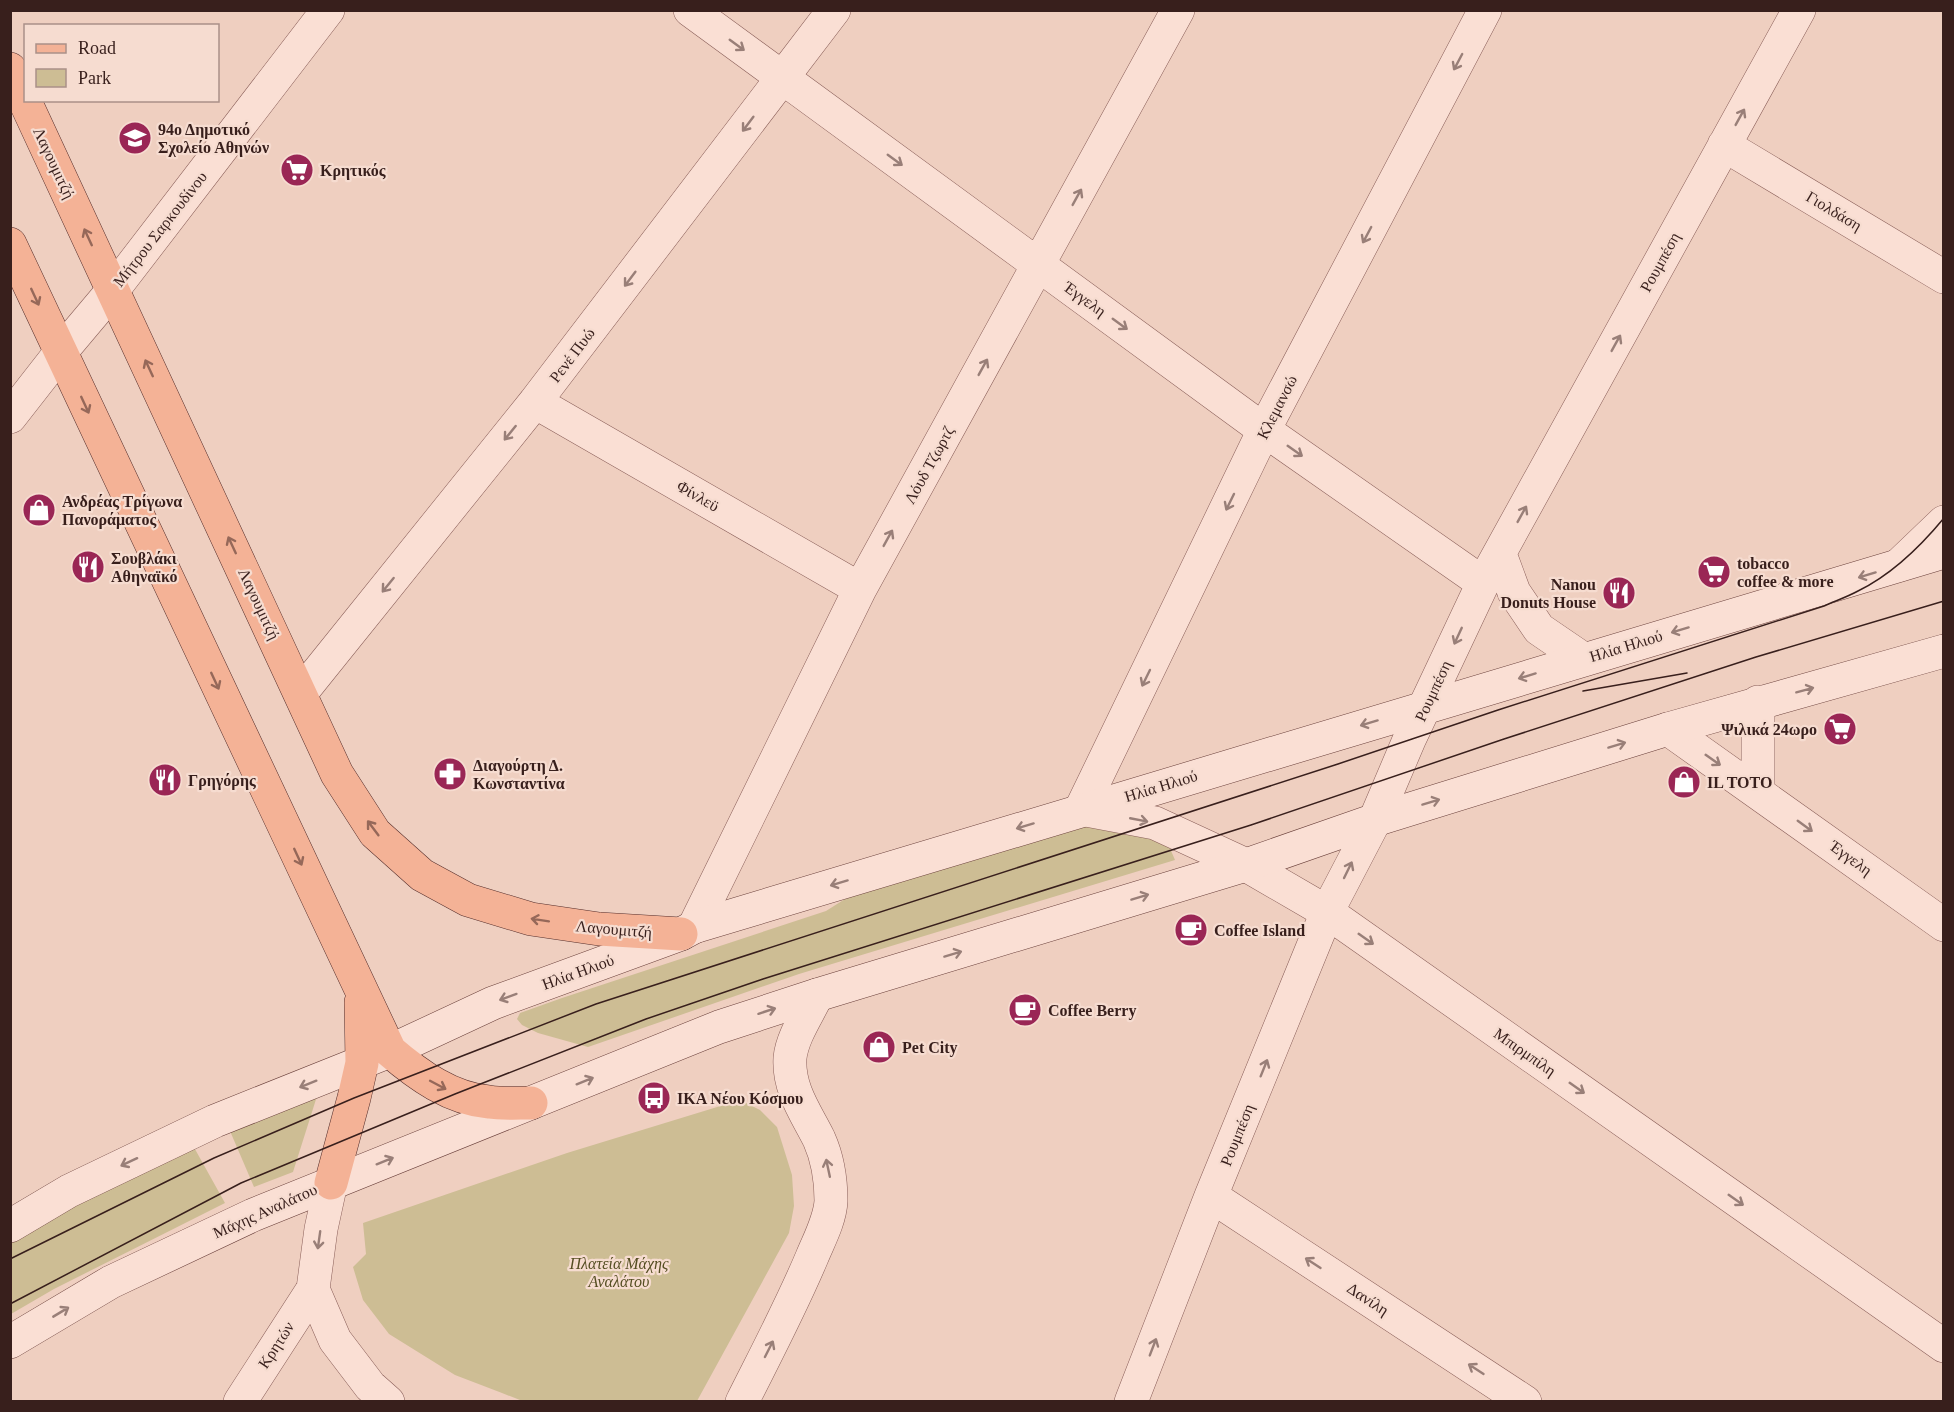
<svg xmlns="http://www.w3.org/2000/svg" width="1954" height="1412" viewBox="0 0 1954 1412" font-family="'Times New Roman',serif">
<rect width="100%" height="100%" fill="#efcfc0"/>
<path fill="#cdbd94" d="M1079,825L1140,835L1169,846L1175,860L799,974L588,1047L538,1033L522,1025L517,1019L520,1013L562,998L826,911L853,894Z
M318,1093L293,1172L254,1187L230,1131Z
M740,1100L760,1110L777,1127L792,1175L794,1206L789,1233L697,1401L525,1402L502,1393L455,1375L389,1334L363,1300L353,1267L366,1254L363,1223L567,1153Z
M191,1142L225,1203L54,1289L11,1314L10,1235Z"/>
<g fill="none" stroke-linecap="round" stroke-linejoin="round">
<defs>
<path id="street" d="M690,10L1264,430L1483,583
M1485,10L1264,430L1081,809L1155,823L1246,865L1327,912L1944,1346
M1724,145L1944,277
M535,402L860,589
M10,417L60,353L113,290L328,10
M1500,554L1514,592L1539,629L1583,659
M1899,565L1944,522
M301,693L535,402L834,10
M1668,729L1944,925
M1758,792V702
M694,927L860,589L1178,10
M331,1183L321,1229L313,1289L335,1340L370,1386L388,1402
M1211,1196L1525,1402
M240,1402L313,1289
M742,1402C766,1354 791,1307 812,1257C819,1240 830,1220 831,1201C831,1179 828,1159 819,1139C806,1113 788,1089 790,1058C792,1037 808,1014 817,995
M1131,1402L1211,1196L1327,912L1375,820L1409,740L1483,583L1799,10"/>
<path id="secondary" d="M10,1226L69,1191L215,1121L390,1051L493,1003L681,934L694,927L1944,552
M10,1342L111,1282L253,1215L719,1027L817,995L1246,865L1375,820L1668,729L1944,651"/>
<path id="primary" d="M10,69L337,774L375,833L422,875L468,900L531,919L599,929L681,934
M10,244L390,1051C418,1075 451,1099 489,1102C502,1104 517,1103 531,1103
M331,1183L354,1098L362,1063L361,1002"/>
</defs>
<use href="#street" stroke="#895e58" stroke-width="34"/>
<use href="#secondary" stroke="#6a403b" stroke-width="34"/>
<use href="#primary" stroke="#562f2c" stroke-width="34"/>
<use href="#street" stroke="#fadfd4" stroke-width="33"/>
<use href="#secondary" stroke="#fadfd4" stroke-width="33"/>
<use href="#primary" stroke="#f4b296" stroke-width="33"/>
<path stroke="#381f1c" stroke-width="1.5" d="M1583,691L1687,673
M10,1259L214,1158L354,1098L596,1004L1338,764L1498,710L1824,606C1835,601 1847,597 1858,591C1891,575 1920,547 1944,518
M10,1304L241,1183L455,1094L646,1019L763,979L1251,825L1504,739L1756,657L1944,601"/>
</g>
<defs><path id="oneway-shaft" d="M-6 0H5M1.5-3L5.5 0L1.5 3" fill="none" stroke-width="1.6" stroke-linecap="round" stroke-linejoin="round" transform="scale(1.5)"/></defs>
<g stroke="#997f78">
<use href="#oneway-shaft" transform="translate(737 45) rotate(36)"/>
<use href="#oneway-shaft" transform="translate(1458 62) rotate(118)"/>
<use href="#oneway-shaft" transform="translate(1740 117) rotate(-61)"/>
<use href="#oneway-shaft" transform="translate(748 124) rotate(127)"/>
<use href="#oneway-shaft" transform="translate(895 160) rotate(36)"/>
<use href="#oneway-shaft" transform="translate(1077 197) rotate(-61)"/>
<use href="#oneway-shaft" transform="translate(1367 235) rotate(118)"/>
<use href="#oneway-shaft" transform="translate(630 279) rotate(127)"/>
<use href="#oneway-shaft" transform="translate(1120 324) rotate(36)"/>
<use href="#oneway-shaft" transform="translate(1616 343) rotate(-61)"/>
<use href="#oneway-shaft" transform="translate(983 367) rotate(-61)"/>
<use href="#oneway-shaft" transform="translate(510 433) rotate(129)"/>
<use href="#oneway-shaft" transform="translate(1295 451) rotate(35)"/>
<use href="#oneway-shaft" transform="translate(1230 502) rotate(116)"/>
<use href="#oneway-shaft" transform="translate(1522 514) rotate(-61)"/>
<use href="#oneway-shaft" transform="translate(888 538) rotate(-61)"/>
<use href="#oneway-shaft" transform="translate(1867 575) rotate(163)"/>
<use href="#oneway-shaft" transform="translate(388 585) rotate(129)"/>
<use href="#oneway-shaft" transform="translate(1680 630) rotate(163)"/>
<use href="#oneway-shaft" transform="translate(1458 636) rotate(115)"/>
<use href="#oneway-shaft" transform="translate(1527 676) rotate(163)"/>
<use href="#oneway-shaft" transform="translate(1146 678) rotate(116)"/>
<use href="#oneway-shaft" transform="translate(1805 690) rotate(-15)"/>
<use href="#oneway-shaft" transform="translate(1369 723) rotate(163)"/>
<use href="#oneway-shaft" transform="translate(1617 745) rotate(-17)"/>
<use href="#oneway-shaft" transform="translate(1713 760) rotate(35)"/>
<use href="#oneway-shaft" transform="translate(1431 802) rotate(-17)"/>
<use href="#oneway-shaft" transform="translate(1139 820) rotate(11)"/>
<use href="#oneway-shaft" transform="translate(1025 826) rotate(163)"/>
<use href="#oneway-shaft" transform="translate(1805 826) rotate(36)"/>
<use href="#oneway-shaft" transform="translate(1348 870) rotate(-64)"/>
<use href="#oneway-shaft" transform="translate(839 883) rotate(163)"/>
<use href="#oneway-shaft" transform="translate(1140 897) rotate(-17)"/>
<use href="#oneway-shaft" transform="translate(1366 939) rotate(35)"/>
<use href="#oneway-shaft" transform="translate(953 954) rotate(-17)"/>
<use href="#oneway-shaft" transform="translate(508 997) rotate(160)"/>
<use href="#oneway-shaft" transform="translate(767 1011) rotate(-18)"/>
<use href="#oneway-shaft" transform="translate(1264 1068) rotate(-68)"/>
<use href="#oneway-shaft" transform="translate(585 1081) rotate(-22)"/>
<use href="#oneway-shaft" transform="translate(308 1084) rotate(158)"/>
<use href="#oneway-shaft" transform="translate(1577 1088) rotate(35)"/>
<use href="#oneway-shaft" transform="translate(385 1161) rotate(-22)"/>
<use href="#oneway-shaft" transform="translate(129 1162) rotate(155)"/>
<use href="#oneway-shaft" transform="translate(828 1168) rotate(-102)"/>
<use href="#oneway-shaft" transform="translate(1736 1200) rotate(35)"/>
<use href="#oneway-shaft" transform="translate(319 1240) rotate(98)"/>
<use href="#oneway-shaft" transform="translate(1313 1263) rotate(-147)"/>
<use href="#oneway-shaft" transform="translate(61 1312) rotate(-31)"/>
<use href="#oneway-shaft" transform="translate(1153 1347) rotate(-69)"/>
<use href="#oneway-shaft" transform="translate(769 1349) rotate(-63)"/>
<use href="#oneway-shaft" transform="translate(1476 1369) rotate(-147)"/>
</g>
<g stroke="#966859">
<use href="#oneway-shaft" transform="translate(88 237) rotate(-115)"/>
<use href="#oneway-shaft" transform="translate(35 297) rotate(65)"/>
<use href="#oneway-shaft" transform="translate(149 368) rotate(-115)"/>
<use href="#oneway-shaft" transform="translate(85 405) rotate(65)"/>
<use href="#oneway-shaft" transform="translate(232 545) rotate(-115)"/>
<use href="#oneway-shaft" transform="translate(215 681) rotate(65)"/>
<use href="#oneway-shaft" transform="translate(373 828) rotate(-127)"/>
<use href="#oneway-shaft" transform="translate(298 857) rotate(65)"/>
<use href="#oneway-shaft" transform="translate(540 920) rotate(-171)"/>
<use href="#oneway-shaft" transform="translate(438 1085) rotate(28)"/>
</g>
<defs>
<symbol id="school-disc" viewBox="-11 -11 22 22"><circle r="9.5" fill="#9a2655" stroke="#f6dcd0"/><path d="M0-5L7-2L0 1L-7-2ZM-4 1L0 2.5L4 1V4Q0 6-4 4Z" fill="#fff"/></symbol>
<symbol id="supermarket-disc" viewBox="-11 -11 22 22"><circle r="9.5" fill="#9a2655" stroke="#f6dcd0"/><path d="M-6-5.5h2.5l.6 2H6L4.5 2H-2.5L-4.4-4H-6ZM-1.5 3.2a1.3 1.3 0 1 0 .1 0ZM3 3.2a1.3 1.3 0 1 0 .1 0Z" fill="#fff"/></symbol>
<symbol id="shop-disc" viewBox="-11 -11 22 22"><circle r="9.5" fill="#9a2655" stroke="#f6dcd0"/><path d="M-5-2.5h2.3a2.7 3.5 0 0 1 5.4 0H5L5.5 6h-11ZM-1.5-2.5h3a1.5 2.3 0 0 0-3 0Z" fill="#fff"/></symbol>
<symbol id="restaurant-disc" viewBox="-11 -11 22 22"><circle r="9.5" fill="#9a2655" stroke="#f6dcd0"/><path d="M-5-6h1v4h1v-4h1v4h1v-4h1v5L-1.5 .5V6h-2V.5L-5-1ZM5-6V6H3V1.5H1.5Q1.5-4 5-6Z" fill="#fff"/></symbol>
<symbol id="pharmacy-disc" viewBox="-11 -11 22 22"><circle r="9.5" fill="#9a2655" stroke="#f6dcd0"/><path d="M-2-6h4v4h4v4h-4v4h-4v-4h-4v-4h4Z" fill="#fff"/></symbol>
<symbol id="cafe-disc" viewBox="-11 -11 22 22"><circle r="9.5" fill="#9a2655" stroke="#f6dcd0"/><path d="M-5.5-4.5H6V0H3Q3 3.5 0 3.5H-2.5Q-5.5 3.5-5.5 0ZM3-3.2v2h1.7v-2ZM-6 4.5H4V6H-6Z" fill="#fff"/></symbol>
<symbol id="bus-disc" viewBox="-11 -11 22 22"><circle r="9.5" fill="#9a2655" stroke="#f6dcd0"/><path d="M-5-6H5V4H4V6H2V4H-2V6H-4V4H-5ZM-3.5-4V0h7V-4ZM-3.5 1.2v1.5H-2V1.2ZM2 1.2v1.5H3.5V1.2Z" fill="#fff"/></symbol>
</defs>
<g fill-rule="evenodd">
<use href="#school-disc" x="116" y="119" width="38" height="38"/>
<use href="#supermarket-disc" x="278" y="151" width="38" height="38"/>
<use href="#shop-disc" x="20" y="491" width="38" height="38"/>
<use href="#restaurant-disc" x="69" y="548" width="38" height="38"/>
<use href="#supermarket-disc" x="1695" y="553" width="38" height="38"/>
<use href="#restaurant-disc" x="1600" y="574" width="38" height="38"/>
<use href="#supermarket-disc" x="1821" y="710" width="38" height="38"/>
<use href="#pharmacy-disc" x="431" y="755" width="38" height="38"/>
<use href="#restaurant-disc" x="146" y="761" width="38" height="38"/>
<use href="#shop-disc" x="1665" y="763" width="38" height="38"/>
<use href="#cafe-disc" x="1172" y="911" width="38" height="38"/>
<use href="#cafe-disc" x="1006" y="991" width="38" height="38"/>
<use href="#shop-disc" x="860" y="1028" width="38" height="38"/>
<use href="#bus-disc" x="635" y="1079" width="38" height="38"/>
</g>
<g text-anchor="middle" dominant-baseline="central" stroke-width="4.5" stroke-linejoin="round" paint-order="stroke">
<g font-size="16" font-weight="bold" fill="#381f1c" stroke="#f6dcd0" text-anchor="start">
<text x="158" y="129">94ο Δημοτικό<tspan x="158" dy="18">Σχολείο Αθηνών</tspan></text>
<text x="320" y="170">Κρητικός</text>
<text x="62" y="501">Ανδρέας Τρίγωνα<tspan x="62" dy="18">Πανοράματος</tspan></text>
<text x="111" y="558">Σουβλάκι<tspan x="111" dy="18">Αθηναϊκό</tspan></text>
<text x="1737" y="563">tobacco<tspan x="1737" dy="18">coffee &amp; more</tspan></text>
<text x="1596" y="584" text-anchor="end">Nanou<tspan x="1596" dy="18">Donuts House</tspan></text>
<text x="1817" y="729" text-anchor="end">Ψιλικά 24ωρο</text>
<text x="473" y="765">Διαγούρτη Δ.<tspan x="473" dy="18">Κωνσταντίνα</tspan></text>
<text x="188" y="780">Γρηγόρης</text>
<text x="1707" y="782">IL TOTO</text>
<text x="1214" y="930">Coffee Island</text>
<text x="1048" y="1010">Coffee Berry</text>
<text x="902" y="1047">Pet City</text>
<text x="677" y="1098">ΙΚΑ Νέου Κόσμου</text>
</g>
<g font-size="16" fill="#381f1c" stroke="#f6dcd0">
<text transform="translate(54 163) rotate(65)">Λαγουμιτζή</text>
<text transform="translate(1834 211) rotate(31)">Γιολδάση</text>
<text transform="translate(160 229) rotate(-52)">Μήτρου Σαρκουδίνου</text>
<text transform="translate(1660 262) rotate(-61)">Ρουμπέση</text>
<text transform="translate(1085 299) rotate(36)">Έγγελη</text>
<text transform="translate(572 355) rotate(-53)">Ρενέ Πυώ</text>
<text transform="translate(1277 407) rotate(-63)">Κλεμανσώ</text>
<text transform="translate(929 465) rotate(-61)">Λόυδ Τζωρτζ</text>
<text transform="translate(698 496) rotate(30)">Φίνλεϋ</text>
<text transform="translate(259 604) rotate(65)">Λαγουμιτζή</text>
<text transform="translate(1626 646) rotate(-17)">Ηλία Ηλιού</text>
<text transform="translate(1433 691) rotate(-65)">Ρουμπέση</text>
<text transform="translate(1161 786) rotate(-17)">Ηλία Ηλιού</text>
<text transform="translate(1851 858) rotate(36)">Έγγελη</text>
<text transform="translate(614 929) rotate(5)">Λαγουμιτζή</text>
<text transform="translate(578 972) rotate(-20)">Ηλία Ηλιού</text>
<text transform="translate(1525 1052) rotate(35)">Μπιρμπίλη</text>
<text transform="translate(1237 1135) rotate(-68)">Ρουμπέση</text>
<text transform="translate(265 1211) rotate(-24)">Μάχης Αναλάτου</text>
<text transform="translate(1368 1299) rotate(33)">Δανίλη</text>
<text transform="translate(276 1345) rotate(-57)">Κρητών</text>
</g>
<g font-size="16" font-style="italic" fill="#554e22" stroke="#f6dcd0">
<text x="619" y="1263">Πλατεία Μάχης<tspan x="619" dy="18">Αναλάτου</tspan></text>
</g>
</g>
<rect width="1954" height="1412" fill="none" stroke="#381f1c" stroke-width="24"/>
<rect x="24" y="24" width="195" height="78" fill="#f6dcd0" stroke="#aa9088" stroke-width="1.5"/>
<rect x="36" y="44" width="30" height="9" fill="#f4b296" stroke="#aa9088" stroke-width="1.5"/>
<text x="78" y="54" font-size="18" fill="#381f1c">Road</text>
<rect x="36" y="69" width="30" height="18" fill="#cdbd94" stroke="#aa9088" stroke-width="1.5"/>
<text x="78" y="84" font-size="18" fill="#381f1c">Park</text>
</svg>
